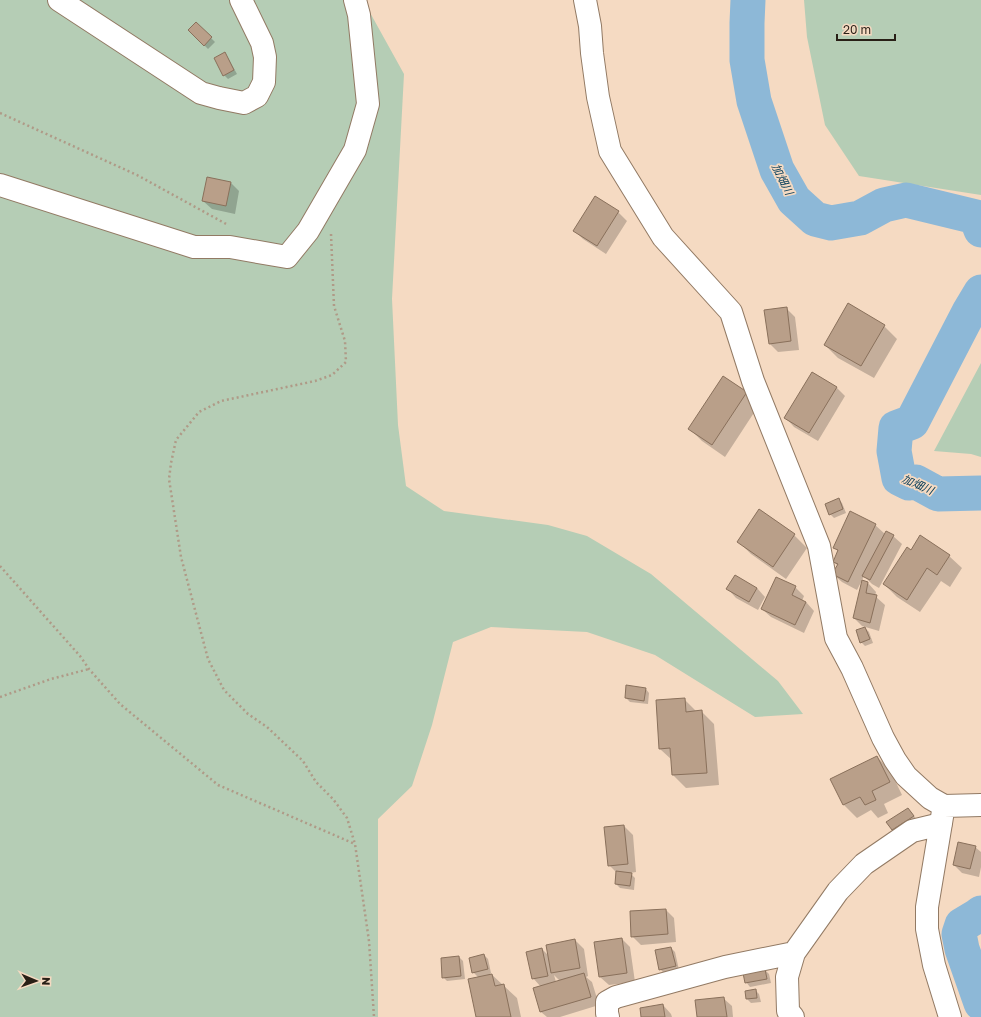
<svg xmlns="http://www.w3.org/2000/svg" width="981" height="1017" viewBox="0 0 981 1017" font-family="'Golos Text','Noto Sans JP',sans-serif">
<rect width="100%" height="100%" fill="#f5dac2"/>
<path fill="#b5cdb5" d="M0,0H363L404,74L392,299L398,425L406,486L444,511L548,525L587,536L651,574L778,681L803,714L755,717L655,655L587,632L491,627L453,642L432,725L412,786L378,819V1017H0Z
M804,0H981V195L859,176L825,125L807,37Z
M981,363V457L971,454L934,451Z"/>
<path fill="#0003" fill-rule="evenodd" d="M196,23L215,42L208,49L189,30Z
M224,54L228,58L237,74L228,79L224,75Z
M231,183L239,191L235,214L212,209L203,201Z
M618,212L627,221L606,254L583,239L574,230Z
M786,308L795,317L799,350L778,352L770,344Z
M884,326L897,339L874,378L838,358L825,345Z
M813,373L837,388L845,396L818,441L794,427L786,418Z
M746,393L759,405L725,457L702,441L690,429Z
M838,499L842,503L846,513L834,518L830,514Z
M759,511L794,535L807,548L786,579L751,554L738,541Z
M875,525L885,534L893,536L902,544L879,588L872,584L864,576L857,590L842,582L833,574L838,566L834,562L838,551L834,547Z
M912,551L949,556L962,568L950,587L941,581L920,612L897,597L884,584Z
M868,583L876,592L875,596L885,605L879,631L862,626L854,618Z
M795,587L804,596L802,601L806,602L814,611L804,633L771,617L762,609Z
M757,588L765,597L758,610L736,598L728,589Z
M865,628L869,632L873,643L865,646L861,642Z
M645,688L649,693L648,704L630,702L626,698Z
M684,699L697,712L701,711L714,724L719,785L686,788L673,775L672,760L660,749Z
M877,757L890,770L902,795L884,804L888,813L878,818L871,810L857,818L844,805L831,779Z
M908,809L912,813L917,820L896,834L892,830Z
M624,826L633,835L636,872L630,873L635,878L634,890L620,888L616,884L617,873L609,865Z
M975,847L981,852V867L979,877L962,873L954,865Z
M666,910L674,918L676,942L641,945L632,936Z
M622,939L630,947L635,982L609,985L600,977L595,942Z
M575,940L584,949L588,976L586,977L592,982L599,1005L560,1017H547L541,1012L535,989L541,987L533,978L542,949L549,956ZM554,975L560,981L556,982Z
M671,948L675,952L679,970L664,973L660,969Z
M484,955L488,959L491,973H490L517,998L521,1017H477L479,978L473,972Z
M459,957L463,961L465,979L447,981L443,977Z
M765,970L769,974L771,983L750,987L746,982Z
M755,990L759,994L761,1002L751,1003L747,999L746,992Z
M723,998L732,1006L733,1017H698Z
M663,1005L671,1014L672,1017H642Z"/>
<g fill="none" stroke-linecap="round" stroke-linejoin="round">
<path stroke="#8db8d7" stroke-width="35" d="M748,0L747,23V60L754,101L777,170L794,200L815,219L831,223L860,218L884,205L906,200L976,217L981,230
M981,292L969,312L912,422L896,428L894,451L899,478L909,483L916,482L938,494L981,493
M981,913L977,916L962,925L959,934L962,949L981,1003"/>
</g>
<path fill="#b99f89" stroke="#89705b" d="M196,22L212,37L204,46L188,30Z
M225,52L234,70L223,76L214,58Z
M207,177L231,182L226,206L202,201Z
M595,196L619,211L597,246L573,231Z
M848,303L885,325L861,366L824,345Z
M787,307L791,341L769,344L764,310Z
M812,372L837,387L809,433L784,418Z
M723,376L747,392L712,445L688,429Z
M839,498L843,509L829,515L825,504Z
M759,509L795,534L773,567L737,542Z
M850,511L876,524L848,582L832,574L838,564L833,562L838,550L833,548Z
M886,531L894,535L870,580L862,576Z
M920,535L950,555L937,575L927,568L907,600L883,584L907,547L911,550Z
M735,575L757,588L749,602L726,589Z
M776,577L796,586L792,595L806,602L795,625L761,609Z
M862,580L868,582L866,593L877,595L870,623L853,618Z
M865,627L870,639L860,643L856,630Z
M626,685L646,688L644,701L625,698Z
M685,698L686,712L702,710L707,773L672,775L670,748L659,749L656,700Z
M877,756L890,782L872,791L876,800L865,805L860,797L843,805L830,779Z
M908,808L914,816L892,830L886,822Z
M624,825L628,864L608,866L604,827Z
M958,842L976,846L970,869L953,865Z
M616,871L632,873L630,886L615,884Z
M666,909L668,934L631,937L630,911Z
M622,938L627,973L599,977L594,942Z
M575,939L580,968L551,973L546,945Z
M671,947L676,966L659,970L655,950Z
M542,948L548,976L532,979L526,952Z
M484,954L488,969L472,973L469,958Z
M459,956L461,976L442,978L441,958Z
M765,969L767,979L745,983L743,973Z
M584,973L591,997L540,1012L533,988Z
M492,974L495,986L504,984L511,1017H476L468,979Z
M756,989L757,998L746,999L745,991Z
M724,997L727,1017H697L695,1000Z
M663,1004L665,1017H641L640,1008Z"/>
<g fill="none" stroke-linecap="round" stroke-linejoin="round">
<defs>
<path id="minor" d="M59,0L201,93L219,98L244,103L257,96L264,82L265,57L262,43L241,0
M585,0L590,26L592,53L598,97L610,151L663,237L731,312L753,381L819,546L836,638L852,668L883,738L895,760L906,776L930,798L944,806L981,805
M0,185L194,247H230L287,257L308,231L355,150L368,104L359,15L355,0
M943,811L927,907V929L934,965L950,1017
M608,1017L607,1013V1002L616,997L725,967L794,953
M793,1017L788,1011L787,977L794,953L838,891L864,864L912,831L941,824"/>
</defs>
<use href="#minor" stroke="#927a64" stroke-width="24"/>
<path stroke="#af9a87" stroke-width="2.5" stroke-dasharray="2 3" stroke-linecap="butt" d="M0,113L137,175L228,225
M331,234L334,306L345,341L346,362L332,375L315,381L221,401L199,412L176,440L171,463L169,479L181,557L208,659L224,690L248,714L267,727L303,761L316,782L333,799L347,818L355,844L369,941L374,1017
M0,566L80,656L89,669L120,704L218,785L355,844
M0,697L51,679L89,669"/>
<use href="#minor" stroke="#fff" stroke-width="22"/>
</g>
<g text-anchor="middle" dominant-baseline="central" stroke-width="3.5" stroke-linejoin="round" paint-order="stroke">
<g font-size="11" font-style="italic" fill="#023a58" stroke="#f5dac2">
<text transform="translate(783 179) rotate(63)">加畑川</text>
<text transform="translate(918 484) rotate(24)">加畑川</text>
</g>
</g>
<g transform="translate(36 981) rotate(92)" stroke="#f5dac2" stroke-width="3" paint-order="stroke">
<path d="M0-3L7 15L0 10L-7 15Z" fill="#281f16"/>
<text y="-6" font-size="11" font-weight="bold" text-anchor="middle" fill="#281f16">N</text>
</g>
<path d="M837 34v6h58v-6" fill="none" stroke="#281f16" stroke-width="2"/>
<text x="843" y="34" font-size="12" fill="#281f16" stroke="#f5dac2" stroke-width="3" paint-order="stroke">20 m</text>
</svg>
